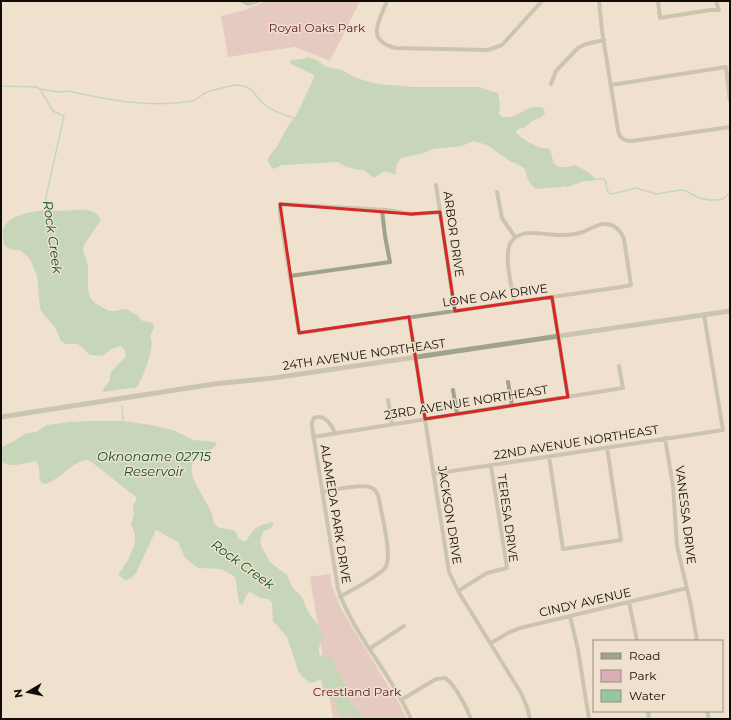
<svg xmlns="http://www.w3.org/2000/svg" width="731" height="720" viewBox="0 0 731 720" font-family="Montserrat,sans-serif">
<rect width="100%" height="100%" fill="#efe1cd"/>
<path fill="#d9aeb4" d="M266,1H360L330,61L295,47L228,57L221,16L245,10Z
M330,574L332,586L341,609L400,705L407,719H333L310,577Z"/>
<path fill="#97c79e" d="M307,57L317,60L326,67L342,70L356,78L378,84L413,87H479L498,93L500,105L499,114L503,117C512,118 518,114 525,110C530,107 536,107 542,107L544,109L545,113L542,117L532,121L524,128L518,129L516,132C520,138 536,147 543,148C545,149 547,148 549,149C553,153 551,162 557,166C563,169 569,166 575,165L585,170L596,179L594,181H584L568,187L563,186L560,188L556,187L536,189C527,183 528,177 524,168L516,163L511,162L487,145L474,141L462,146L433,149L424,153L401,158L397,164L395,175C384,169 383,172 374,178L365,171L346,167L338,162L282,165L274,169L272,168L268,162V158L277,146L288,126L297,114L313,80L314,75L293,65L290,63L291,60L302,59Z
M46,208C61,217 92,200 101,220L84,245L83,250L88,266V289L90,298L95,303L109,311H117L122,309L128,310L137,315L143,321L153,323L154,328L150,336C156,346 143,379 136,388C125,388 114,391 104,392L102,391L110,380V374L113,370L126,356L124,349L120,346L112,349L102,356L90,355L78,344H66L61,341L55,327L43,314L40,308L37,276L30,259L21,251L10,249L4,245C4,240 2,234 3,230C7,215 31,212 44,210Z
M92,421H123L151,425L173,430L193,440L215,442L217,444C211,453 198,454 193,463C186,475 207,501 211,512C213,516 213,520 214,524L220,528L233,530L236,532L239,539L245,542C255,529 253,527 272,522L274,524L271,528L264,531L262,535L260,541L262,548L271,563L287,575L292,587L302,597L305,605L310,615L316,622L323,636L319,648V654C323,657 327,656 332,658L344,683L350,702L365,719H358L351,713L342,717C336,713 338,708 335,702C332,697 328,693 323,689L322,682L320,680L312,683H309L299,673L287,637L273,621L272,602L268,599L260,598L250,592L248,593L242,605L239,603L236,581L234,576L221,569L198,568L185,558L178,542L156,530L137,571L132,578L126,580L118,575L128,560L135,543V535L131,524L134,515L133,506L136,500V497L94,464C91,462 89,460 86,460C73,461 58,482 44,484L40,481C38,474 42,466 35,461C25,463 9,469 1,461V449L2,447L16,440L24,434L36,432L47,425L70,422Z"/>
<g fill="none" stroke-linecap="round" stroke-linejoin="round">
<path stroke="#97c79e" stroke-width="1.5" d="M1,86L36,87L40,89L53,111L64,116L46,197V210
M40,89L59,92L68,91C108,100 151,108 192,101C197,100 201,95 205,93C208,91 233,85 237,85C254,86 254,96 264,104C272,111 283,115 294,118
M594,179H603L606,181L607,191L612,194L636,188L656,194L681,190L686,191L699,198L709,200H717L723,199L730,193
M122,406L123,422"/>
<path stroke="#a0a38b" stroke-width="4" d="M242,1L248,4L258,1
M387,1C379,21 365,41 396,48L488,50L502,45L542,1
M599,1L602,31L618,130C619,138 624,141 632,141L730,127
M658,1L660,18L710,10H719L716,1
M551,84L556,71L578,48L586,44L604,40
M611,85L726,67L730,101
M436,185L455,311
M497,192L502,218L515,237
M440,212L411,214L387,210L280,204V214L299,333L308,332L621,287L631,285L624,239C621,231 615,225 606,224C598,223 591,229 583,232C577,234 570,235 562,235C546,236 522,226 511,242C503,254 512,288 514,302
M290,276L390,262L385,236L382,210
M552,297L568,397
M409,317L449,572L458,591L521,693L527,707L530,719
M508,382L512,405
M453,390L457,414
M388,400L392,424
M335,433C331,424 325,414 314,418L312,422V427L338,589C354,636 391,673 411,719
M313,437L623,388L619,366
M665,438L673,486L677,546L691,606L697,641
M549,456L563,549L621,540L607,447
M433,474L723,430L704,315
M322,492C333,490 363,483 372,488C378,491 379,498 380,504C382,518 393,557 385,568C379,576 350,591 340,597
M458,591L487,573L507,568L491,466
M629,602L637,641
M570,616L578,650L589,719
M491,643L508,633L520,628L687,588
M369,649L404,626
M401,700L436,679L445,678C455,684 467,708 471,719
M648,711L649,719
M707,711L709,719"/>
<path stroke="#a0a38b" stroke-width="5" d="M1,417L214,384L273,378L730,311"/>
</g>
<path d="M0 0H731V720H0ZM280,204L411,214L440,212L455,311L552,297L568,397L425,419L409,317L299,333Z" fill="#efe1cd" fill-opacity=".55" fill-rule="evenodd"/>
<path fill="none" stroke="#d62828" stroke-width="3" stroke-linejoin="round" d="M280,204L411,214L440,212L455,311L552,297L568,397L425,419L409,317L299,333Z"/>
<g text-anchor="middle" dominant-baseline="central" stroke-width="3" stroke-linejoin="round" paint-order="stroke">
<g font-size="12" fill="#5c1328" stroke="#efe1cd">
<text x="317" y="27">Royal Oaks Park</text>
<text x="357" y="691">Crestland Park</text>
</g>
<g font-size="12" fill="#110d06" stroke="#efe1cd">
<text transform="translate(454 234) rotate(82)">ARBOR DRIVE</text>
<text transform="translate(495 295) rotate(-8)">LONE OAK DRIVE</text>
<text transform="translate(364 354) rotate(-8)">24TH AVENUE NORTHEAST</text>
<text transform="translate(466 402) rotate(-9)">23RD AVENUE NORTHEAST</text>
<text transform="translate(576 442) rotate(-9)">22ND AVENUE NORTHEAST</text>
<text transform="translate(336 514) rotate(81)">ALAMEDA PARK DRIVE</text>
<text transform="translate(450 515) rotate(81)">JACKSON DRIVE</text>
<text transform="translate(686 515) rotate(83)">VANESSA DRIVE</text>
<text transform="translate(508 518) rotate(82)">TERESA DRIVE</text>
<text transform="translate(585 602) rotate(-13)">CINDY AVENUE</text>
</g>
<g font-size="13" font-style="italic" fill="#085220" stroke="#efe1cd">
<text transform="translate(53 237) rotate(82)">Rock Creek</text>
<text x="154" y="456">Oknoname 02715<tspan x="154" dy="15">Reservoir</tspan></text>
<text transform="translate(243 564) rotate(36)">Rock Creek</text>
</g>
</g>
<rect width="731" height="720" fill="none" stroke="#110d06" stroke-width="4"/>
<rect x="593" y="640" width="130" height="72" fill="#efe1cd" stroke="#968c7d"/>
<rect x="601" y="653" width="20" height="6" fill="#a0a38b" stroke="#968c7d"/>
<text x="629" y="660" font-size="12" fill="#110d06">Road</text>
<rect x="601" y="670" width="20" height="12" fill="#d9aeb4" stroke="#968c7d"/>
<text x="629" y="680" font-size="12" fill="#110d06">Park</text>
<rect x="601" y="690" width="20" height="12" fill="#97c79e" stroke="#968c7d"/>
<text x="629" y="700" font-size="12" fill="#110d06">Water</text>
<g transform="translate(28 692) rotate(261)" stroke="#efe1cd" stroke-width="3" paint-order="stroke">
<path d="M0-3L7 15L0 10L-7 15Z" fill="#110d06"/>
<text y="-6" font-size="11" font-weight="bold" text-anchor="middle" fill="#110d06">N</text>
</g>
</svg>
